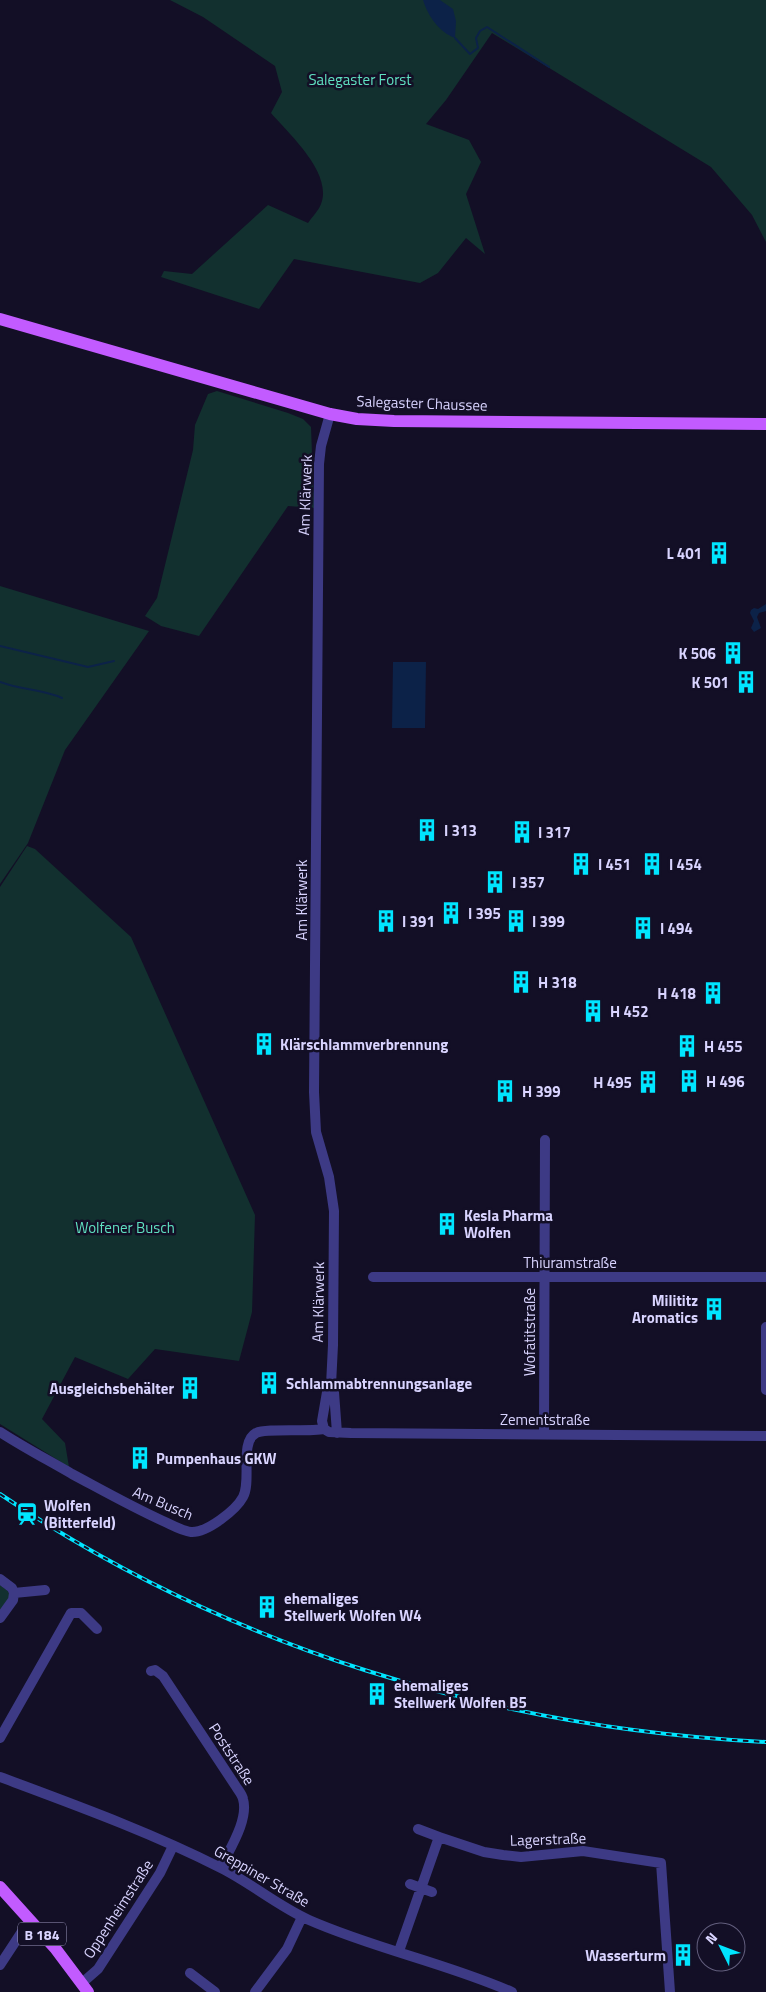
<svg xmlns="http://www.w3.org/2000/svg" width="766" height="1992" viewBox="0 0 766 1992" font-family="'Titillium Web',sans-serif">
<rect width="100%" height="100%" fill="#130f26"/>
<path fill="#12302f" d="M170,0H766V242L752,215L711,167L492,33L446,100L426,124L469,140L481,162L466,194L485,254L466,238L438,273L420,283L294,259L259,309L161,277L164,271L192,274L268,205L308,223C312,217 319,210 321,204C333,173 289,134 271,113L282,92L275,66L203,17Z
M217,391L288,413L303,419L311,427L314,508L288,506L199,636L161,626L145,616L157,598L193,450L195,425L208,394Z
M0,586L149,631L65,750L28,843L0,884Z
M27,846L35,849L131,937L255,1215L252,1312L239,1361L155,1349L128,1379L75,1357L42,1419L65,1443L69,1467L0,1424V887Z
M0,1585L8,1591L10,1597L0,1611Z"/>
<path fill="#0c2248" d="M423,0H440L453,9L456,21L455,38C439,32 428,16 423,0Z
M766,604V611L759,613L757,617L761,628L754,632L751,628L754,621L750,613L751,610L754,608L758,609Z
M393,662H426L425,728H392Z"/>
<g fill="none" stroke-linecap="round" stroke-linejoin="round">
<path stroke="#0c2248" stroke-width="2" d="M455,38L470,54L478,48L476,38L480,31L487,27L549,67
M0,646L88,667L114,661
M0,682C20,690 42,689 62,698"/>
<path stroke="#3d3a85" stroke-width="10" d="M373,1277H766
M766,1327V1390
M331,1385L334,1392L337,1433
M324,1429L322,1421L327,1392L331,1385L333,1345L334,1211L329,1177L316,1132L314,1092L319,464L321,446L330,414
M324,1429L329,1432L351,1433L766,1436
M0,1432C23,1447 48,1460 72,1474C102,1490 132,1507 163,1521C172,1525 182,1531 191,1532C207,1533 236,1510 243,1497C252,1481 239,1442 256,1433C266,1428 308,1432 324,1429
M544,1434L545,1140
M0,1579L12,1588L14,1593L45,1590
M0,1618L13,1600L14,1593
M151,1671L155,1670L163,1676L235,1785C238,1790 242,1794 243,1799C249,1820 229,1850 221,1867
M0,1738L71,1613H81L97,1629
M0,1777C75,1805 150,1832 221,1868C251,1883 278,1906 309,1920C375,1949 446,1963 512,1992
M418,1829L439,1837
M410,1884L432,1892
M399,1951L439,1837L484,1852L503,1855L521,1857L583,1851L661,1863L670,1992
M0,1965L23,1930L31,1922
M190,1973L215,1992
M82,1983L98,1969L160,1873L173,1846
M255,1992L287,1949L302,1917"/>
<path stroke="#c25bff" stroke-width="12" d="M0,319L330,414L357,419L394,421L766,424
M0,1887L55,1948L88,1992"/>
<defs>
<path id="rail" d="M0,1494C228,1648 493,1728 766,1742"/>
</defs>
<use href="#rail" stroke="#00e5ff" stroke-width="4"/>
<use href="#rail" stroke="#130f26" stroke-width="2" stroke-dasharray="5.5" stroke-linecap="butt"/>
</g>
<defs>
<symbol id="building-bare" viewBox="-9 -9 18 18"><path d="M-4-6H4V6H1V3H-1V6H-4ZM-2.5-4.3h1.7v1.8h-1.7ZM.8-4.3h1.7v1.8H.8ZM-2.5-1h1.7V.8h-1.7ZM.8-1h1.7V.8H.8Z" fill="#00e5ff" stroke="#130f26" stroke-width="2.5" paint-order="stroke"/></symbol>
<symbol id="station-bare" viewBox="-9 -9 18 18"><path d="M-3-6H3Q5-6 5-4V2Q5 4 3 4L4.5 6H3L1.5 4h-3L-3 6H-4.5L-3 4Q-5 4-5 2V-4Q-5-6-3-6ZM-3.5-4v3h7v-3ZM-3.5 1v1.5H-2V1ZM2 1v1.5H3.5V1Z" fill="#00e5ff" stroke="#130f26" stroke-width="2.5" paint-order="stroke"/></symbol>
</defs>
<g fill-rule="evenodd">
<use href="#building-bare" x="703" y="537" width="32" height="32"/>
<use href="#building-bare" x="717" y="637" width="32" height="32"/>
<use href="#building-bare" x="730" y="666" width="32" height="32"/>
<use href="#building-bare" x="411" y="814" width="32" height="32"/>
<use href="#building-bare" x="506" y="816" width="32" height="32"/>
<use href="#building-bare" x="565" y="848" width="32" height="32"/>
<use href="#building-bare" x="636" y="848" width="32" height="32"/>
<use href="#building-bare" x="479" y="866" width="32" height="32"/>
<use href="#building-bare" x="435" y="897" width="32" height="32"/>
<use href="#building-bare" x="370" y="905" width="32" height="32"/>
<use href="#building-bare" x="500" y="905" width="32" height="32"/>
<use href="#building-bare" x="627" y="912" width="32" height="32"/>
<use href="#building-bare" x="505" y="966" width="32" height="32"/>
<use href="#building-bare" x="697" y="977" width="32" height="32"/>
<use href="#building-bare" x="577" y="995" width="32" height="32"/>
<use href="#building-bare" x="248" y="1028" width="32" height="32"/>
<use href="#building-bare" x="671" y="1030" width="32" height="32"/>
<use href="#building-bare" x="673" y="1065" width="32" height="32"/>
<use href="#building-bare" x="632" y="1066" width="32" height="32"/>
<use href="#building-bare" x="489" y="1075" width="32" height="32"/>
<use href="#building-bare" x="431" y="1208" width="32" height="32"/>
<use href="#building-bare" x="698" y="1293" width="32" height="32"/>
<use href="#building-bare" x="253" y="1367" width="32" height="32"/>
<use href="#building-bare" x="174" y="1372" width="32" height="32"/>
<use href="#building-bare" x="124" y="1442" width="32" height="32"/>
<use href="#station-bare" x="11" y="1498" width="32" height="32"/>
<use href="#building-bare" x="251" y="1591" width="32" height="32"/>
<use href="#building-bare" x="361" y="1678" width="32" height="32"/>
<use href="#building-bare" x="667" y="1939" width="32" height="32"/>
</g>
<g text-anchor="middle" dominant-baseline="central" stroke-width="5" stroke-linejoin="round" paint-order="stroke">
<rect fill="#130f26" stroke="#9e99be" stroke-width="1" x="18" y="1922.5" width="48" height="23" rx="4"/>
<g font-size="14" font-weight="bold" fill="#d9d4ff">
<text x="42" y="1934">B 184</text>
</g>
<g font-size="15" fill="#5fe0c0" stroke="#130f26">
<text x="360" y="79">Salegaster Forst</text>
<text x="125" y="1227">Wolfener Busch</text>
</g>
<g font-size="15" fill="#d9d4ff" stroke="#130f26">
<text transform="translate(422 403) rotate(2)">Salegaster Chaussee</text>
<text transform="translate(305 495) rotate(-88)">Am Klärwerk</text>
<text transform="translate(301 900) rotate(-90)">Am Klärwerk</text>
<text x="570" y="1262">Thiuramstraße</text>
<text transform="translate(318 1302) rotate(-89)">Am Klärwerk</text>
<text transform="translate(529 1332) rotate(-90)">Wofatitstraße</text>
<text x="545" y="1419">Zementstraße</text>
<text transform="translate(163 1503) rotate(23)">Am Busch</text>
<text transform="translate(232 1754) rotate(57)">Poststraße</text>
<text transform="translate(548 1839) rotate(-2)">Lagerstraße</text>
<text transform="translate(262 1876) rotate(30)">Greppiner Straße</text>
<text transform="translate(118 1909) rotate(-57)">Oppenheimstraße</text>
</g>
<g font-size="15" font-weight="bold" fill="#d9d4ff" stroke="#130f26" text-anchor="start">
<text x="702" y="553" text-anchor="end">L 401</text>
<text x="716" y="653" text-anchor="end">K 506</text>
<text x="729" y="682" text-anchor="end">K 501</text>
<text x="444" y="830">I 313</text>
<text x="538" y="832">I 317</text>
<text x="598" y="864">I 451</text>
<text x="669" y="864">I 454</text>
<text x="512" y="882">I 357</text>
<text x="468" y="913">I 395</text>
<text x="402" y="921">I 391</text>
<text x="532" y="921">I 399</text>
<text x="660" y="928">I 494</text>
<text x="538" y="982">H 318</text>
<text x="696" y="993" text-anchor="end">H 418</text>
<text x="610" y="1011">H 452</text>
<text x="280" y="1044">Klärschlammverbrennung</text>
<text x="704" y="1046">H 455</text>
<text x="706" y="1081">H 496</text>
<text x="632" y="1082" text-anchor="end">H 495</text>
<text x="522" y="1091">H 399</text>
<text x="464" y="1215">Kesla Pharma<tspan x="464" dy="17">Wolfen</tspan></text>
<text x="698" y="1300" text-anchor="end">Milititz<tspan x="698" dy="17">Aromatics</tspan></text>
<text x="286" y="1383">Schlammabtrennungsanlage</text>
<text x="174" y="1388" text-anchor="end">Ausgleichsbehälter</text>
<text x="156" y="1458">Pumpenhaus GKW</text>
<text x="44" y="1505">Wolfen<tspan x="44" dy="17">(Bitterfeld)</tspan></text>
<text x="284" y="1598">ehemaliges<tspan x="284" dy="17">Stellwerk Wolfen W4</tspan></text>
<text x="394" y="1685">ehemaliges<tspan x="394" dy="17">Stellwerk Wolfen B5</tspan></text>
<text x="666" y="1955" text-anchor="end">Wasserturm</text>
</g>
</g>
<g transform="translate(721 1947) rotate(312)"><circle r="24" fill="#130f26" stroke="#625e7d"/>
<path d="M0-4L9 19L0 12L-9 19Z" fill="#00e5ff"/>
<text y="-8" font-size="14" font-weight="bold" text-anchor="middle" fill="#d9d4ff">N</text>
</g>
</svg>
